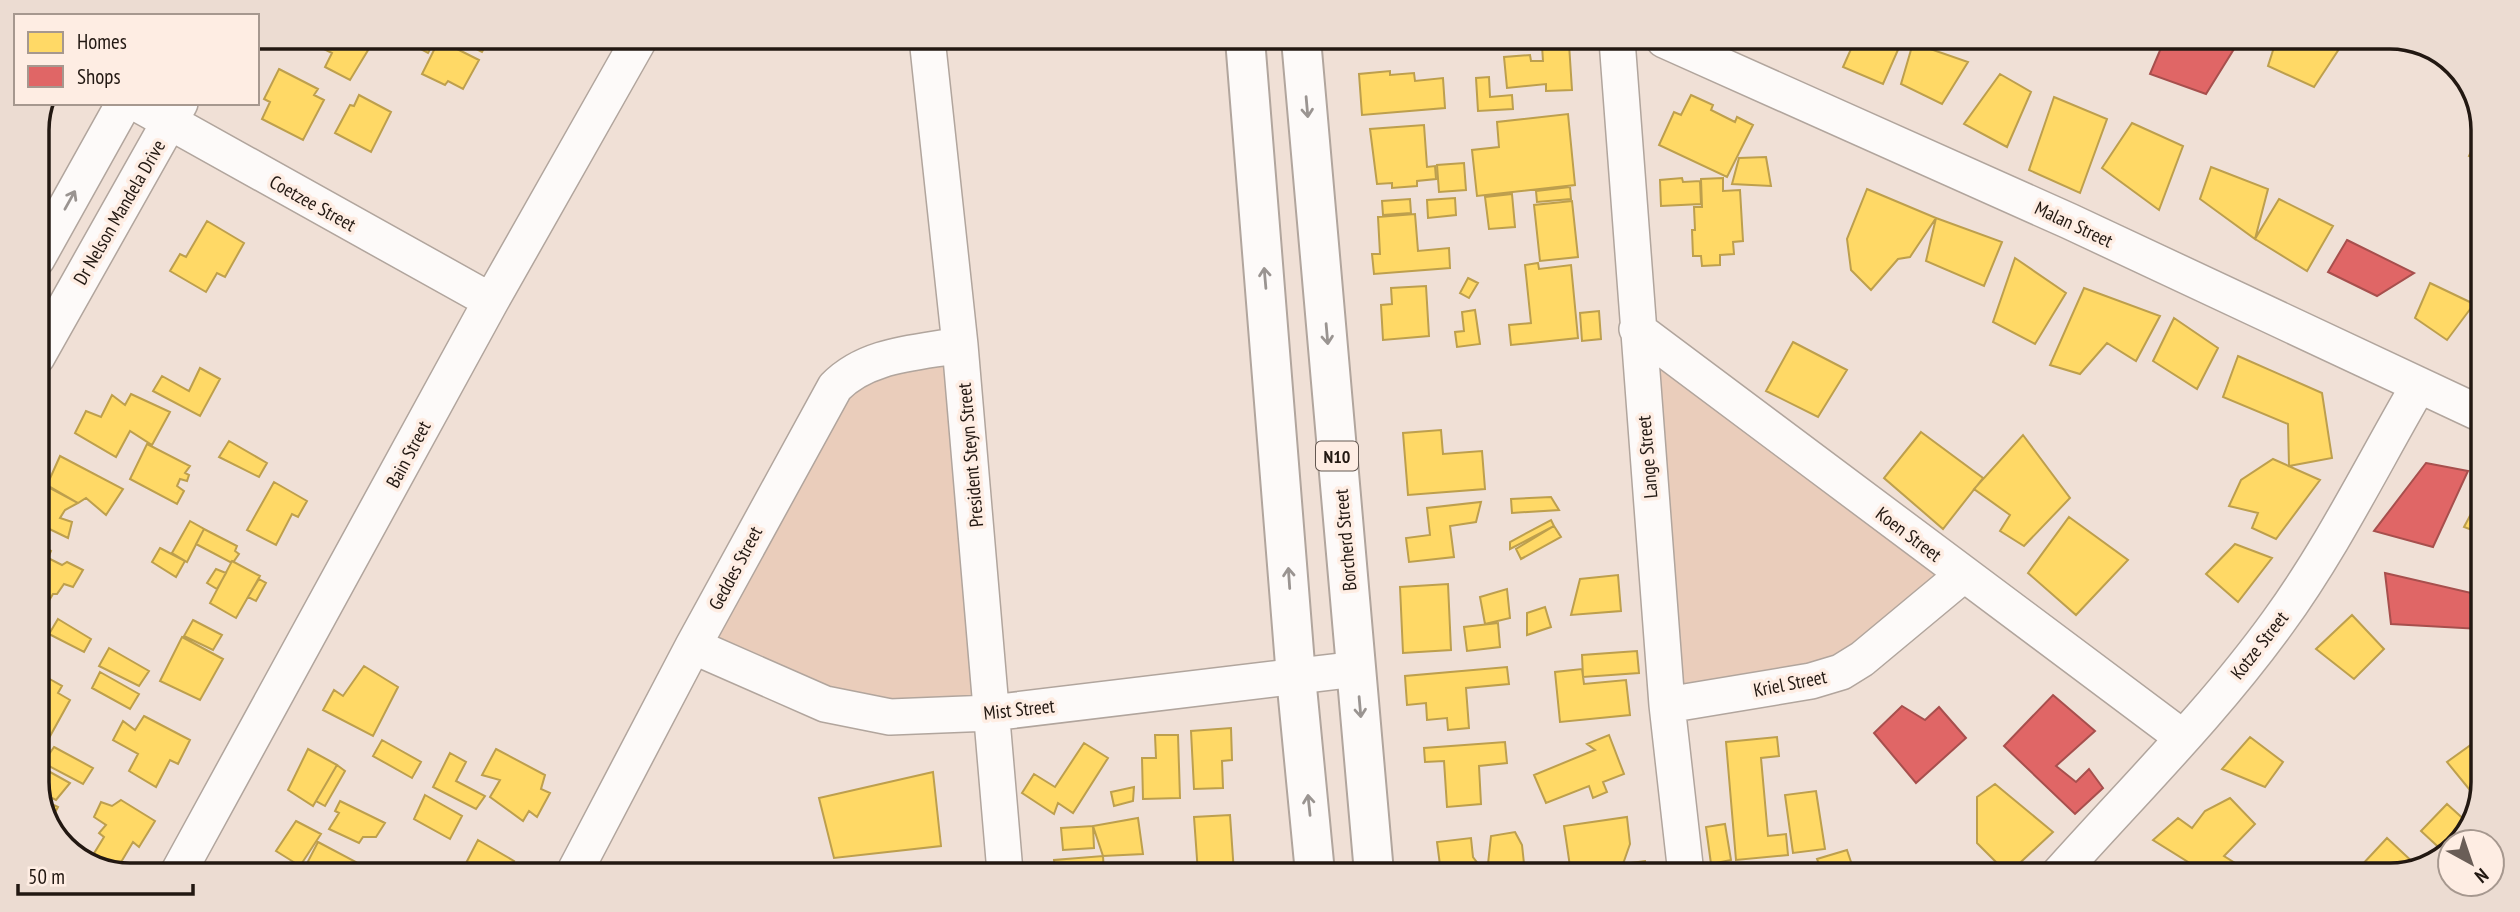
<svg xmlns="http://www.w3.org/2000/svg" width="2520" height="912" viewBox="0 0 2520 912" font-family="'PT Sans Narrow',sans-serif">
<rect width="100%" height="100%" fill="#f0e0d6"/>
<path fill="#eacdbb" d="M1641,336L1947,559L1872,657L1675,698Z
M957,354L987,705L894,714L697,637L828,387Z"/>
<path fill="#ffd966" stroke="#bd9f4d" stroke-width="2" d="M323,37H376L350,80L325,67L332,53L318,46Z
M398,37H437L428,53Z
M453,37L490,38L482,52Z
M439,40L479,60L463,89L448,81L445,85L422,74Z
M1855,40L1901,43L1883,84L1843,67Z
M2276,41H2338L2343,43L2314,87L2268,66Z
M1913,43L1968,62L1942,104L1901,84Z
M1569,44L1572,90L1546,91V84L1507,88L1504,57L1530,55L1531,61H1543L1542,46Z
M279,69L318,89L314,95L324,100L303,140L262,119L270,102L264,99Z
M1390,71V75L1414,73L1415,81L1443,78L1445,108L1362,115L1359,74Z
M2000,74L2031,92L2007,147L1964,124Z
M1489,77L1490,97L1512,95L1513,109L1478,111L1476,78Z
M359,95L391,112L371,152L335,133L350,105L354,106Z
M1691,95L1713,105L1711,110L1735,122L1737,117L1753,125L1727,177L1659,145L1674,112L1681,115Z
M2054,97L2107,119L2080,193L2029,170Z
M1568,114L1575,185L1477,196L1472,150L1499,147L1497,122Z
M2132,123L2183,146L2159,210L2102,168Z
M1424,125L1427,167L1435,166L1436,179L1417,181V186L1392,188V183L1377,184L1370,129Z
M2483,128V162L2469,156Z
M1766,157L1771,186L1732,184L1739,158Z
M1464,163L1466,190L1439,192L1437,165Z
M2211,167L2268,189L2255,239L2200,199Z
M1682,178L1683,182L1700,181L1701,204L1661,206L1660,180Z
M1723,178V191L1740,190L1743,241L1733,242L1734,254L1720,255V265L1702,266L1701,256H1693L1692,230H1695L1694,207H1702L1701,179Z
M1570,187L1571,199L1537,202L1536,191Z
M1867,189L1936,218L1910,257L1898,259L1871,290L1851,270L1847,239Z
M1512,194L1515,227L1489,229L1485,197Z
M1455,198L1456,215L1428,218L1427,200Z
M1410,199L1411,213L1383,215L1382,201Z
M2279,199L2333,226L2307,271L2255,239Z
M1572,201L1578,257L1540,261L1534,205Z
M1415,214L1418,251L1449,248L1450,268L1374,274L1372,254H1380L1378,217Z
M1936,218L2002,242L1984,286L1926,261Z
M207,221L244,243L225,277L217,273L206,292L170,271L180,254L186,257Z
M2015,258L2066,293L2035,344L1993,322Z
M1538,263L1539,269L1571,265L1578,338L1511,345L1509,325L1531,323L1525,265Z
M1468,278L1478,283L1469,298L1460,293Z
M2430,283L2474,304L2447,340L2415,318Z
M1426,286L1429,336L1383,340L1381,305L1392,304L1391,288Z
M2084,288L2160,316L2136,361L2107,343L2080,374L2050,365Z
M1475,310L1480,344L1457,347L1455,332L1464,331L1462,312Z
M1599,311L1601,339L1582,341L1580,313Z
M2174,318L2218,348L2197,389L2153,361Z
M1793,342L1847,370L1818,417L1766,391Z
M2238,356L2322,393L2332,458L2289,466L2288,424L2223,397Z
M200,368L220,379L200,416L153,391L162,376L189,391Z
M131,394L170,412L152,445L130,431L116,457L75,433L86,411L101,417L112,395L125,405Z
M1441,430L1443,454L1482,451L1485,489L1408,495L1403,433Z
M1921,432L1983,478L1943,529L1884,478Z
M2023,435L2070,498L2024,546L2000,531L2010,515L1974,489Z
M229,441L267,463L259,477L219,457Z
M147,444L190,466L185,473L189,475L187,481L180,479L177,486L184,491L177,504L130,479Z
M60,456L123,489L106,515L86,498L78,503L47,485Z
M2273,459L2320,480L2276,539L2252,528L2258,513L2229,506L2241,480Z
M274,482L307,501L298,517L292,514L276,545L247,530Z
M50,488L78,503L65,510L60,518L72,522L68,538L37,523V510Z
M2481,495L2480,533L2464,527Z
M1551,497L1559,510L1512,513L1511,499Z
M1481,502L1476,522L1450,526L1454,557L1409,562L1406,538L1430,535L1427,508Z
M2069,517L2128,560L2076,615L2028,573Z
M1551,520L1554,526L1510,549V542Z
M190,521L204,529L187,562L172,553Z
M1554,526L1561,537L1521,559L1516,549Z
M204,529L237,546L235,551L239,554L234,561L230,562L196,544Z
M37,542L51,551L48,558L37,554Z
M2235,544L2272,558L2238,602L2206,574Z
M160,548L185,561L176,577L152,562Z
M38,553L62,565L67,562L83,570L73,587L64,584L57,594H53L41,614L37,612Z
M232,561L260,576L236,618L210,603Z
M216,569L226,573L217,589L207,583Z
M1618,575L1621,611L1571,615L1580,579Z
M259,579L266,583L256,601L248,597Z
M1448,584L1451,650L1403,653L1400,587Z
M1507,589L1510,618L1485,624L1480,597Z
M1545,607L1551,627L1527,635V613Z
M2352,615L2384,649L2354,679L2316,649Z
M58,619L91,639L84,652L49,634Z
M193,620L222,635L213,650L184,636Z
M1498,623L1500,647L1467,651L1464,627Z
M182,637L223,659L200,700L160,681Z
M109,648L149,671L139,686L99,666Z
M1637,651L1639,673L1583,677L1582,655Z
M364,666L398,687L373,736L323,710L334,690L343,696Z
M1507,667L1509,684L1466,688L1469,728L1448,730L1447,718L1427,720L1426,703L1407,705L1405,676Z
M1582,669L1584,684L1626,680L1630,715L1560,722L1555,672Z
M37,672L62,686L58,693L70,700L49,738L37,731Z
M100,672L139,694L130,709L92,688Z
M144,716L190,740L178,764L170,760L156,787L129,771L138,754L113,740L123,721L135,730Z
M1231,728L1232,760L1222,761L1223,788L1194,789L1191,731Z
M1155,735H1178L1180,798L1143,799L1142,758H1156Z
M1609,735L1624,774L1603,782L1607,792L1593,798L1589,786L1546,803L1534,775L1595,750L1587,744Z
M1777,737L1779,756L1761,758L1768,836L1786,834L1788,855L1736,860L1726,742Z
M2250,737L2283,762L2265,787L2222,769Z
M2479,739L2478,800L2447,762Z
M382,740L421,762L412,778L373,756Z
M1505,742L1507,763L1479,766L1481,804L1447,807L1444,761L1425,762L1424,748Z
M1084,743L1108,758L1073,813L1058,803L1054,814L1022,793L1034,774L1055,787Z
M54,747L93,768L83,784L43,763Z
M308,749L337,765L313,806L288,790Z
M496,749L545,775L541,789L550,793L537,817L529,811L523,821L490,797L500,780L482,775Z
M450,753L466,762L456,781L485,796L476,809L433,787Z
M337,765L345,771L325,806L316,801Z
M50,772L70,783L56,800L38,791Z
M933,772L941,846L834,858L819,798Z
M1995,784L2053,832L2008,874L1977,843V797Z
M1134,787L1133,801L1114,806L1111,792Z
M1816,791L1825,849L1793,853L1785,795Z
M425,795L462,816L450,839L414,819Z
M2230,798L2255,824L2224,856L2235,863L2225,875H2209L2153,840L2178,818L2192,828L2205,811Z
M41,799L58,807L50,822Z
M121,800L155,821L139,847L133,842L117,869L93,855L104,837L99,833L106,825L94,817L101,802L112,806Z
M340,801L385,823L376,837H363L359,843L329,829L339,813L335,811Z
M2447,804L2469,824L2456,842H2450L2447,855L2421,831Z
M1230,815L1234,873H1198L1194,817Z
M1627,817L1630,844L1623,864L1645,861L1647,874L1563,873H1571L1564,826Z
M1138,818L1143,854L1103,856L1093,826Z
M296,821L321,834L300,866L276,851Z
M1725,824L1731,860L1711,864L1706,827Z
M1093,826L1094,848L1063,850L1061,828Z
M1515,832L1522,845L1525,873H1487L1491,836Z
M1471,838L1473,857L1485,873H1429L1428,867L1440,865L1437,842Z
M2387,838L2417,866L2390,875H2368L2360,867Z
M478,840L514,861L508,871H469L464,867Z
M318,842L356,862L350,871L304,869Z
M1847,850L1855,874H1843L1840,867L1823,874L1817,859Z
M1103,856L1104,873L1055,872L1054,860Z
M1762,866V874H1713V871Z"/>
<path fill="#e06666" stroke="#a74f4d" stroke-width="2" d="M2164,41H2239L2206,94L2150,74Z
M2347,240L2414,273L2377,296L2328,272Z
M2426,463L2468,471L2433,547L2374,531Z
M2385,573L2480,595V629L2391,624Z
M2053,695L2095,731L2056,766L2076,782L2089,769L2103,788L2075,814L2004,746Z
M1902,706L1925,720L1939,707L1966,738L1916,783L1874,733Z
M2155,864L2170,875H2148Z"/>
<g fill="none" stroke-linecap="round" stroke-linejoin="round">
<defs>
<path id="minor" d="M927,38L960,345L1005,872
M1617,40L1667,705L1686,874
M1664,40L2069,221L2481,414
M136,103L491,301
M37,259L124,103
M1637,329L2182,737
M37,357L180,103
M693,646L825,704L890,717L991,713L1357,669
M1667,705L1811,681L1841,672L1862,659L1963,575
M179,871L491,301L640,38
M575,871L693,646L835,387C867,354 917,353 960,345
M2058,875C2132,792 2213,712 2278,622C2332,548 2373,464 2419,385"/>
<path id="highway" d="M1245,39L1296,677L1315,873
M1301,39L1374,873"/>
</defs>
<use href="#minor" stroke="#b1a59d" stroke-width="38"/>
<use href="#highway" stroke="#b1a59d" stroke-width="42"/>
<use href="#minor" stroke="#fdfaf9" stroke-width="35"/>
<use href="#highway" stroke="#fdfaf9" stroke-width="38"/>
</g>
<defs><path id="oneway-shaft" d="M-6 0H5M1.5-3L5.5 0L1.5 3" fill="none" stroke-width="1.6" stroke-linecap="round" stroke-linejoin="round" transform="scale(1.75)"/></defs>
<g stroke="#9a9491">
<use href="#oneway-shaft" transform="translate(1307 107) rotate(85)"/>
<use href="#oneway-shaft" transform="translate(70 200) rotate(-61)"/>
<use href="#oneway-shaft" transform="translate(1265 278) rotate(-95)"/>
<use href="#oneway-shaft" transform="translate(1327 334) rotate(85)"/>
<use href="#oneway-shaft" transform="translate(1289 578) rotate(-94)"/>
<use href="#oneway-shaft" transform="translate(1360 707) rotate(85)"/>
<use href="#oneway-shaft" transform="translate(1309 805) rotate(-96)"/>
</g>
<g text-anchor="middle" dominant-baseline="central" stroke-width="7" stroke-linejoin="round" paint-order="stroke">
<rect fill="#feede3" stroke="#645851" stroke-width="2" x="1316" y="441.5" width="42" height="29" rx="5"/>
<g font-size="18" font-weight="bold" fill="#221812">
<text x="1337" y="456">N10</text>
</g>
<g font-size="19" fill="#221812" stroke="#feede3">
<text transform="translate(313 203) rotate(29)">Coetzee Street</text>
<text transform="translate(119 212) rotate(-60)">Dr Nelson Mandela Drive</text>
<text transform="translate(2074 224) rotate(25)">Malan Street</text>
<text transform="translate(408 454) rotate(-62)">Bain Street</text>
<text transform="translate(970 455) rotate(-95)">President Steyn Street</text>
<text transform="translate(1647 457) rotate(-95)">Lange Street</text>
<text transform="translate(1909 534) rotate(37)">Koen Street</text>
<text transform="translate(1345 540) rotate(-95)">Borcherd Street</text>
<text transform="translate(735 568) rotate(-62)">Geddes Street</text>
<text transform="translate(2259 645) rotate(-52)">Kotze Street</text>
<text transform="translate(1790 683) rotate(-11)">Kriel Street</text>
<text transform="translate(1019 709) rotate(-6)">Mist Street</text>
</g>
</g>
<path d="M0 0H2520V912H0ZM130 49H2390A81 81 0 0 1 2471 130V782A81 81 0 0 1 2390 863H130A81 81 0 0 1 49 782V130A81 81 0 0 1 130 49Z" fill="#ecdcd2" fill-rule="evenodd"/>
<path fill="none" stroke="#221812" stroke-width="3.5" d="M130 49H2390A81 81 0 0 1 2471 130V782A81 81 0 0 1 2390 863H130A81 81 0 0 1 49 782V130A81 81 0 0 1 130 49Z"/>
<rect x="14" y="14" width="245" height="91" fill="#feede3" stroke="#a6988f" stroke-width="2"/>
<rect x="28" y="32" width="35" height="21" fill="#ffd966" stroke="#a6988f" stroke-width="2"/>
<text x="77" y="49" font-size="21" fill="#221812">Homes</text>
<rect x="28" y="66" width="35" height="21" fill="#e06666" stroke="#a6988f" stroke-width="2"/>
<text x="77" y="84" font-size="21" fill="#221812">Shops</text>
<g transform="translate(2471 863) rotate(140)"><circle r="33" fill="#feede3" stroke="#a6988f" stroke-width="2"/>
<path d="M0-5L12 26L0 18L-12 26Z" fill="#6a5e57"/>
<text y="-10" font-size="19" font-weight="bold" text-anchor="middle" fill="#221812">N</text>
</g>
<path d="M18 884v10h175v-10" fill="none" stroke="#221812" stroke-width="3.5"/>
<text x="28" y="884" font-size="21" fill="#221812" stroke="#feede3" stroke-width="5" paint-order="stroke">50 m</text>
</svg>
